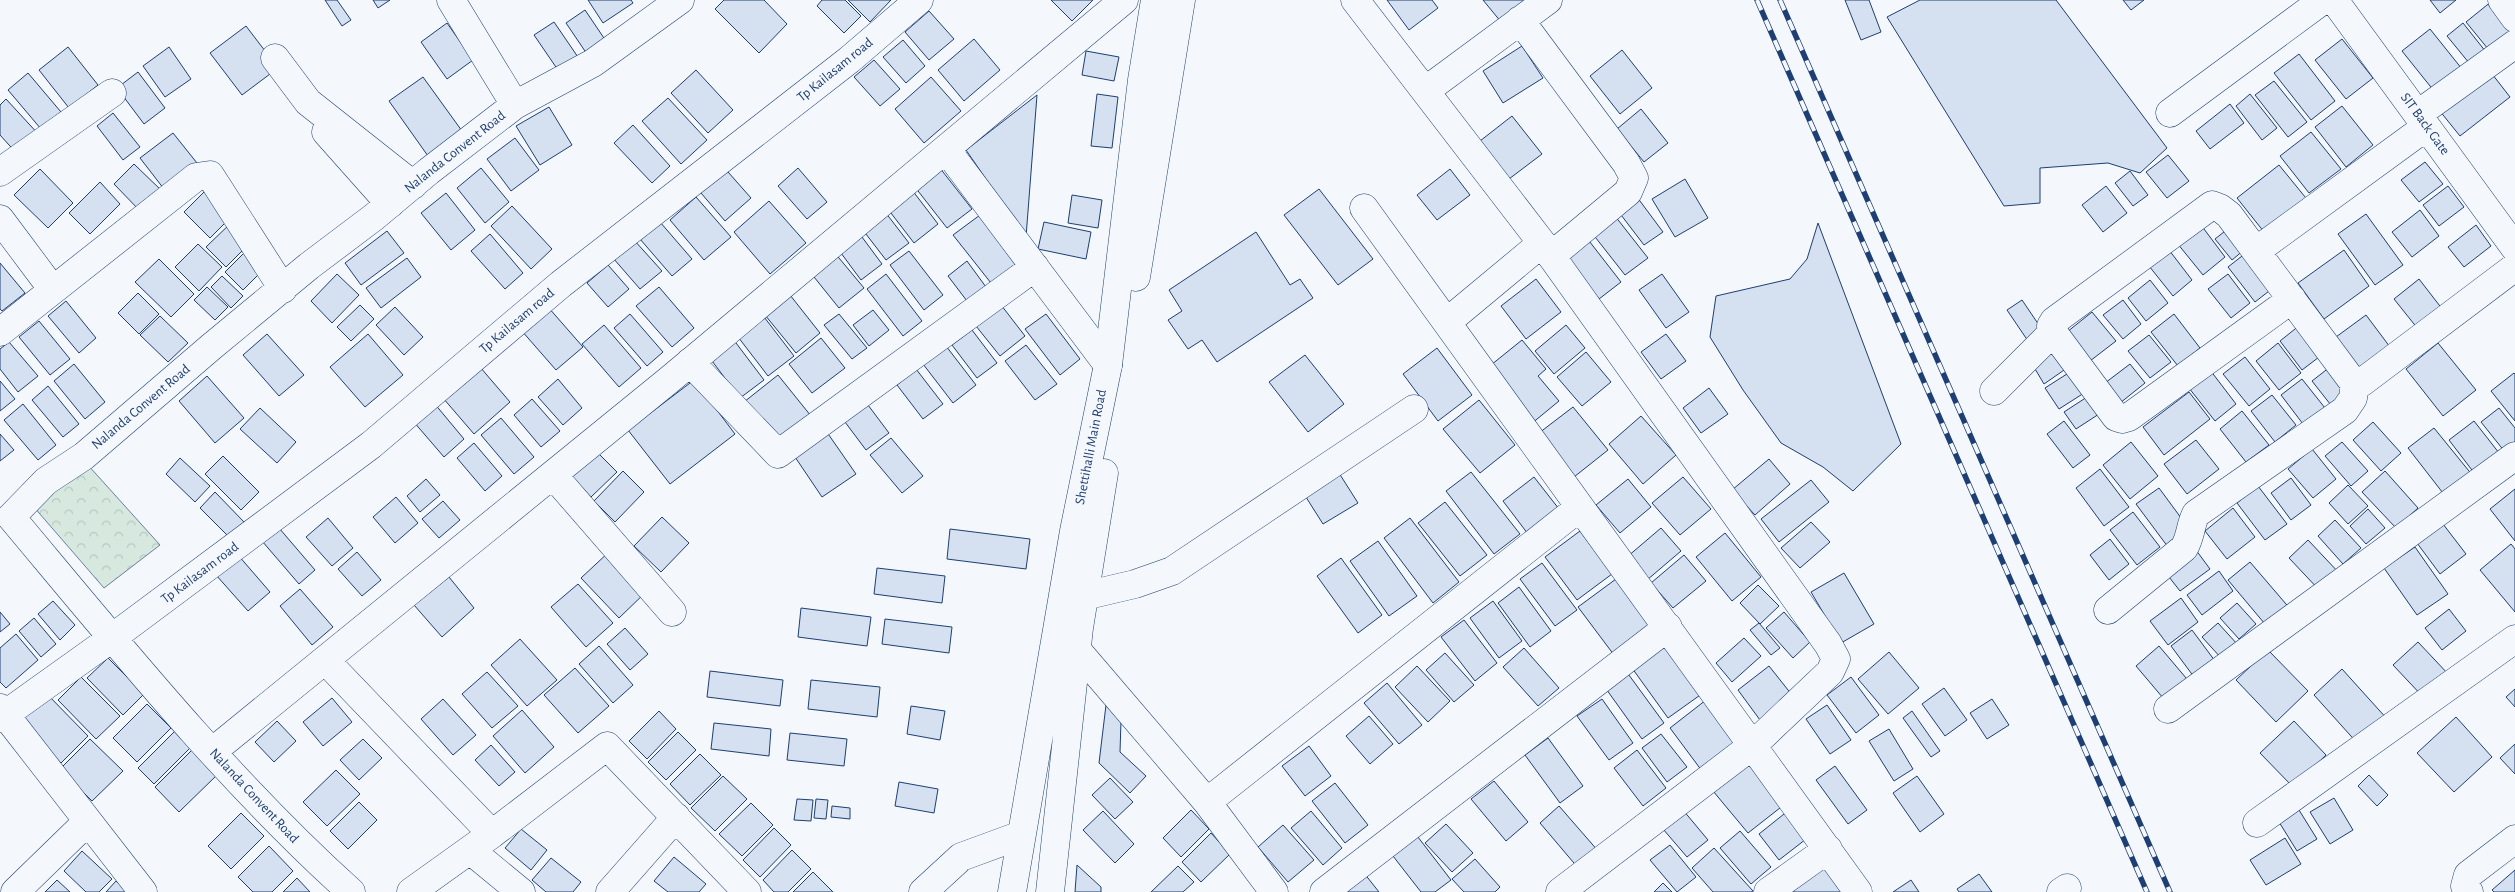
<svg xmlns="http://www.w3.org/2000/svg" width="2515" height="892" viewBox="0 0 2515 892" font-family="'Alegreya Sans',sans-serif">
<defs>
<pattern id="forest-crowns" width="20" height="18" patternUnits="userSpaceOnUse" patternTransform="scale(1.25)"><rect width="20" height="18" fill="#d7e8df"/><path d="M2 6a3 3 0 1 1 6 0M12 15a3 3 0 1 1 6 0" fill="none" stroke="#b8c8c3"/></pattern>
</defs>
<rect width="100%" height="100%" fill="#f4f7fb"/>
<path fill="url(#forest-crowns)" stroke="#687fa3" d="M87,464L160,545L104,588L33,506Z"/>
<path fill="#d5e0f0" stroke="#1d3f73" d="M325,0H337L351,20L342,26Z
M373,0H390L378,8Z
M588,0H631L633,3L603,23Z
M724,0H764L787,24L759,53L715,9Z
M822,0H845L861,16L844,33L817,6Z
M848,0H891L870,22Z
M1051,0H1093L1072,21Z
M1387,0H1432L1438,8L1409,30Z
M1483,0H1536L1506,28Z
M1845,0H1869L1881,32L1861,40Z
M1920,0H2056L2167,148L2140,173L2108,163L2040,168V203L2004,206L1887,17Z
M2123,0H2144L2131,10Z
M2430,0H2456L2440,13Z
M2492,1L2515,29L2493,55L2466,22Z
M585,10L608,44L589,57L566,23Z
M929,11L954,39L929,60L905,32Z
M554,22L580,60L560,73L534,35Z
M447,23L473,60L447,79L421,42Z
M2463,23L2490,57L2474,69L2447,36Z
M246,26L278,68L242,95L210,53Z
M2430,29L2462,69L2434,91L2402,51Z
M974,39L1000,70L964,101L938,70Z
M2342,39L2373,78L2346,99L2315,60Z
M903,40L925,66L906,83L883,57Z
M1522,46L1543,78L1503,103L1483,71Z
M68,47L98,85L69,108L39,70Z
M169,47L191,79L165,97L143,66Z
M1622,50L1652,88L1620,114L1590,76Z
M1086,51L1119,57L1114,81L1082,75Z
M2299,54L2335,101L2311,120L2274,73Z
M874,60L900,89L880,106L854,77Z
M696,70L733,110L708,133L671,93Z
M2489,70L2510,97L2460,136L2439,110Z
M138,72L165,108L144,124L117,88Z
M28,73L61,112L41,129L8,90Z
M423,77L462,131L428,156L389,101Z
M931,77L961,111L924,143L895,109Z
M2274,81L2307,122L2288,137L2255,95Z
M1097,94L1118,97L1112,148L1091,146Z
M2250,94L2277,128L2262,140L2236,106Z
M1037,95L1026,237L966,150Z
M668,98L707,140L681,164L642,121Z
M6,99L41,137L19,156L0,135V105Z
M2230,104L2244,123L2210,149L2196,131Z
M2342,106L2373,145L2346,167L2315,127Z
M549,107L572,145L540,165L516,126Z
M1641,109L1668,143L1644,162L1617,129Z
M113,113L140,147L123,160L97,126Z
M1512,116L1542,154L1509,179L1480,141Z
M633,125L670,166L652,183L614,143Z
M2311,132L2341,169L2309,193L2280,156Z
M173,133L197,163L164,189L140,158Z
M515,138L539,170L511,191L487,159Z
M2168,155L2189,181L2167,198L2146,172Z
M2425,162L2443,184L2419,202L2401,180Z
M936,163L972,209L947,228L911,182Z
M134,164L163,192L142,213L114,184Z
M721,164L751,198L725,221L695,186Z
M2279,165L2310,203L2268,237L2237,198Z
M481,168L509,202L485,223L457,188Z
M798,168L827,202L807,219L778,186Z
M40,169L73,203L48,228L14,195Z
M1450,169L1470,195L1437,220L1417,195Z
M2130,171L2148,195L2133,206L2115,183Z
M1685,179L1708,218L1675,237L1652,199Z
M100,182L120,204L90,234L69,213Z
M909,186L938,224L914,243L884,204Z
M2106,186L2127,213L2103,232L2082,205Z
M2448,186L2464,207L2439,226L2423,205Z
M1319,189L1373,259L1338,285L1284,215Z
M205,191L231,217L210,238L184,212Z
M446,193L475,230L451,250L421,213Z
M1072,195L1102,200L1098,228L1068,223Z
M696,197L731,237L704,260L670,220Z
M1637,197L1663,232L1644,245L1618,211Z
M769,201L806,243L770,274L734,232Z
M512,206L552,249L531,269L491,226Z
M882,208L909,243L886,260L859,225Z
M2420,210L2439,236L2412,257L2392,232Z
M2366,214L2403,265L2375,285L2338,234Z
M980,215L1017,263L991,283L953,235Z
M1615,216L1648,258L1625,275L1592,233Z
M233,221L252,241L226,267L206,247Z
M660,222L692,259L672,276L640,239Z
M1044,222L1091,232L1086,259L1038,249Z
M1818,223L1901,444L1853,491L1823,467L1781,443L1743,390L1710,337L1716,296L1790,279L1807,259Z
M2234,224L2250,245L2232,260L2215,239Z
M2201,225L2225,257L2203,275L2177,243Z
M2476,225L2491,246L2464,267L2448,247Z
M387,231L404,253L361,285L345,263Z
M1256,232L1290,285L1300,279L1313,298L1217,362L1202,340L1188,349L1168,320L1182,311L1169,290Z
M859,233L882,264L861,280L838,249Z
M490,234L523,273L505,289L471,251Z
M1586,237L1621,282L1599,299L1564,254Z
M634,240L662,271L640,289L613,258Z
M198,244L222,267L199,291L175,267Z
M2251,249L2278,284L2255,302L2228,267Z
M247,250L265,268L243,290L225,272Z
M2169,250L2192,280L2173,296L2149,266Z
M2344,250L2369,286L2324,319L2298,283Z
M909,251L943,295L924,310L890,265Z
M834,252L864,288L839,308L810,272Z
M407,258L421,277L381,308L366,288Z
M159,259L194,294L171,317L135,282Z
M967,261L986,287L967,301L948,276Z
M0,263L25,293L2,311L0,309Z
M608,265L629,289L608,307L587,283Z
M337,274L359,295L332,323L311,301Z
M886,274L922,321L903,336L867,289Z
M1662,274L1689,312L1666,328L1639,290Z
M2228,274L2250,303L2231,318L2208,289Z
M222,276L243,296L231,308L211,287Z
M1536,279L1561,312L1526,339L1501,306Z
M2419,279L2443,310L2418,329L2394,299Z
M2150,280L2168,303L2146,321L2128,298Z
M207,287L228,307L215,320L194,300Z
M659,287L694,328L672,347L636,306Z
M138,293L159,314L139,334L118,313Z
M790,295L820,333L796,353L765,315Z
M2022,300L2043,331L2028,341L2007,310Z
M2123,300L2141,324L2123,339L2103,315Z
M66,301L96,338L79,353L48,316Z
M998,301L1025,336L1000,356L972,321Z
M360,305L374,319L351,341L337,327Z
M395,307L423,337L404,355L376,325Z
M548,307L583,347L556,370L521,330Z
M873,310L889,330L869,346L853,325Z
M2092,312L2116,341L2090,361L2067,332Z
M761,313L794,356L768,376L735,333Z
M630,314L663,352L647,366L614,328Z
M839,314L867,348L852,359L824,325Z
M1046,314L1080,359L1060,375L1025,329Z
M2174,314L2200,348L2178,366L2151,332Z
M2366,315L2393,351L2362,373L2336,337Z
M160,316L188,343L168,362L140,335Z
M39,321L70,359L50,375L19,337Z
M604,325L641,368L619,387L582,344Z
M1566,325L1585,348L1554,374L1535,351Z
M2300,325L2323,354L2302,370L2280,341Z
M972,330L997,363L977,378L952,345Z
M267,334L304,375L279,396L243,355Z
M368,334L403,375L365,407L330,367Z
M1666,334L1686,361L1661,379L1641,352Z
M2149,335L2171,362L2150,378L2128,351Z
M821,338L845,368L812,393L789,364Z
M733,339L764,380L740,398L709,357Z
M1522,340L1546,369L1538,376L1559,401L1531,424L1486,369Z
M9,342L38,376L18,392L0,369V349Z
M2278,343L2301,373L2279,390L2256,361Z
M2438,343L2476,390L2443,416L2406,369Z
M1026,345L1057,384L1035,400L1005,361Z
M946,346L976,385L953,403L923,364Z
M2054,347L2067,368L2044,384L2031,362Z
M1437,348L1472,395L1438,421L1403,374Z
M1586,352L1611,382L1582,406L1557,377Z
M1305,355L1344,404L1308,432L1269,382Z
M2245,357L2270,389L2249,406L2223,374Z
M74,364L105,402L85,419L54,381Z
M2130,364L2145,383L2120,403L2105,383Z
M2207,366L2236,404L2215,421L2185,383Z
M480,367L510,402L474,434L443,398Z
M2330,367L2352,395L2334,409L2312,381Z
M916,369L943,404L923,419L897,385Z
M2070,372L2084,393L2059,409L2045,388Z
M2514,373L2515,374V421L2491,391Z
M778,375L811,416L777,443L744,402Z
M207,376L244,418L215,443L179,401Z
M558,379L582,408L563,425L538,397Z
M2302,379L2325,408L2303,424L2281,395Z
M694,380L735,434L670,484L628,430Z
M0,381L15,399L0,411Z
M48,386L79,424L63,437L32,400Z
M1709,388L1728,414L1701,433L1683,408Z
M2189,392L2210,419L2164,455L2143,427Z
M2272,395L2296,425L2275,442L2251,411Z
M2087,397L2099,414L2076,429L2064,412Z
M532,399L560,431L541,447L514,415Z
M1479,400L1515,445L1480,473L1443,429Z
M434,403L464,439L444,457L413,421Z
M23,404L56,445L38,460L4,420Z
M868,405L889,433L866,450L845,422Z
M1573,407L1608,450L1574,477L1539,433Z
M260,408L296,442L277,463L240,429Z
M2499,408L2515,428V452L2509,457L2481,422Z
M2242,411L2269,445L2246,462L2220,429Z
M1641,416L1676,455L1643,484L1609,444Z
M501,418L534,457L514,474L481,435Z
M2064,421L2090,455L2073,468L2047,434Z
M2474,421L2503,458L2478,478L2449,440Z
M2373,422L2401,453L2381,471L2353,440Z
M824,428L856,474L822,497L791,451Z
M2434,428L2473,476L2446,497L2408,448Z
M0,434L14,450L0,461Z
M891,438L923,476L902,493L870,455Z
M2196,440L2219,469L2187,494L2164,464Z
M2131,442L2158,476L2130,499L2103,465Z
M2342,442L2368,471L2351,486L2325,456Z
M474,443L502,476L485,491L457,458Z
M2312,449L2336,479L2313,498L2288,469Z
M598,453L617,472L591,497L572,477Z
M223,456L259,492L241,510L205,474Z
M180,458L210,486L195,502L166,474Z
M1769,459L1790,484L1755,515L1732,490Z
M2100,469L2129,507L2104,526L2076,488Z
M623,471L644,492L615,522L594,501Z
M2385,471L2418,508L2396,528L2362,492Z
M1471,472L1520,534L1494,554L1446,491Z
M1339,473L1358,503L1323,524L1304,494Z
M1534,477L1559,509L1528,534L1503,501Z
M1683,477L1711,509L1680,535L1652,503Z
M2291,478L2311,505L2291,520L2271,493Z
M426,479L440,495L420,512L407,496Z
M1628,479L1651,507L1620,533L1596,505Z
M1811,480L1829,502L1779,542L1761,519Z
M2348,485L2368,506L2348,524L2329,503Z
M2258,486L2287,524L2265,540L2237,503Z
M2159,488L2190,530L2168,547L2136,504Z
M2515,489V541L2490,509Z
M215,492L244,522L229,537L200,508Z
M396,497L418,523L395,543L373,517Z
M443,501L460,520L439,538L422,519Z
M1445,502L1487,555L1460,576L1418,523Z
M2233,508L2255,537L2227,559L2205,531Z
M2368,509L2385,528L2366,544L2350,526Z
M2133,512L2160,547L2137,565L2110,530Z
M662,517L689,543L661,572L634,546Z
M328,518L353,548L332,566L306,537Z
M1410,518L1459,582L1433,603L1384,538Z
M2335,520L2361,548L2343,564L2318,536Z
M1811,522L1830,542L1800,568L1781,548Z
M2443,524L2466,554L2440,574L2417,543Z
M279,528L315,570L299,584L262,541Z
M1661,528L1681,551L1647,580L1627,557Z
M950,529L1030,539L1026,569L947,559Z
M1580,531L1612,574L1577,600L1545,557Z
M1725,533L1761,577L1732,601L1696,557Z
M2110,539L2129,564L2109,580L2090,555Z
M2308,540L2341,575L2322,593L2289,558Z
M1378,541L1417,596L1389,616L1350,561Z
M2511,544L2515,549V612L2480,570Z
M2193,546L2210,569L2180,591L2162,568Z
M2415,547L2448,594L2417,615L2384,568Z
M610,551L648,590L619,618L581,578Z
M357,552L381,580L362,596L338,569Z
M238,555L270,592L248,611L216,575Z
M1684,555L1706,581L1673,608L1651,583Z
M1341,558L1382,615L1358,633L1317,576Z
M2250,562L2292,611L2270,630L2228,580Z
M1542,563L1577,610L1555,626L1520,579Z
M877,568L945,576L942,603L874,594Z
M2219,571L2233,591L2202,615L2187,595Z
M1844,573L1874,624L1841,643L1811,592Z
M449,577L474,608L442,637L414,605Z
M1616,579L1652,627L1614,655L1578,607Z
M578,584L613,623L586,647L551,607Z
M1758,585L1779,606L1760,624L1740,603Z
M1519,587L1551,631L1530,647L1498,603Z
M300,589L333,627L312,645L280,606Z
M2181,598L2198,622L2168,645L2150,621Z
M53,601L75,625L60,640L38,614Z
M1493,601L1522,641L1499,658L1470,618Z
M2237,603L2256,624L2239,639L2220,618Z
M801,608L871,617L867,646L798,637Z
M2449,609L2466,631L2442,650L2425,628Z
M0,612L10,624L0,632Z
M1784,612L1810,642L1793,658L1766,628Z
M34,618L56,644L41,657L19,631Z
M885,619L952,627L949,653L882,644Z
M1464,620L1497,663L1475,681L1441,637Z
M1759,623L1780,648L1771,655L1750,630Z
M2218,623L2238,645L2222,659L2202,637Z
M625,628L648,654L630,670L607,644Z
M2192,630L2218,665L2197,681L2171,646Z
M16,634L38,660L6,688L0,682V648Z
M1744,638L1761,656L1732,682L1716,663Z
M520,639L557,680L527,706L491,665Z
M2418,642L2450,676L2425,699L2393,665Z
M1667,643L1703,693L1668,718L1632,668Z
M599,646L633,685L613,703L579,664Z
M2159,646L2192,685L2169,705L2136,666Z
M1524,648L1559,688L1538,706L1503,667Z
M2268,650L2308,691L2276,722L2236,680Z
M1889,652L1919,688L1888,714L1858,679Z
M1445,653L1474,685L1454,702L1426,670Z
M108,658L144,694L123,715L87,678Z
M1417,666L1450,701L1428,722L1395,687Z
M1769,666L1792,695L1760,720L1738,690Z
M575,668L609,706L578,733L544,695Z
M2342,669L2388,720L2359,745L2314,695Z
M710,671L783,680L780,706L707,697Z
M1626,671L1664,723L1642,739L1604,686Z
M487,672L518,706L492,728L462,694Z
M81,677L120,716L96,739L58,700Z
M1851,677L1879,715L1856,733L1827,695Z
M811,680L880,687L877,717L808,709Z
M1387,683L1422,725L1399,744L1364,703Z
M1944,688L1967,720L1945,736L1922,704Z
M2515,689V707L2506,697Z
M44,691L88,736L61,763L17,718Z
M332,698L352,722L323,746L303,722Z
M443,699L476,735L453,755L421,719Z
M1602,699L1633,743L1609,760L1577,716Z
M1992,699L2009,725L1987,739L1970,713Z
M1706,700L1739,744L1702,771L1670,728Z
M147,704L171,728L137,762L113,738Z
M1106,705L1121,721L1120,752L1146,776L1130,793L1099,763Z
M1827,705L1851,740L1830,754L1806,719Z
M911,706L945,711L940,740L907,734Z
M522,710L554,747L525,773L493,736Z
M659,711L676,729L647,759L629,741Z
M1912,711L1940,751L1931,757L1903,718Z
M1369,716L1393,744L1370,764L1346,736Z
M2456,717L2492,757L2454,792L2417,753Z
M277,721L296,741L274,762L255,742Z
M2294,721L2326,755L2293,787L2260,753Z
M714,723L771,729L769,756L711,749Z
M1889,729L1913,769L1894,781L1869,741Z
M175,731L191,747L154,784L138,768Z
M678,732L696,750L666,780L648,762Z
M790,733L847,739L844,766L787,760Z
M1661,734L1687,767L1667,782L1642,748Z
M1548,738L1583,786L1560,803L1525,755Z
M90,739L123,771L92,801L60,769Z
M363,739L382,758L359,780L340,760Z
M2515,744V774L2500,758Z
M491,745L515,772L499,786L475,760Z
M1309,746L1331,776L1305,796L1282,766Z
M193,749L218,774L179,812L155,787Z
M1637,750L1666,788L1643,806L1614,768Z
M700,754L721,775L690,805L670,784Z
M1750,761L1785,804L1748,833L1713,791Z
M1835,766L1867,810L1848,824L1816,780Z
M336,770L360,794L327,826L303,802Z
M2369,775L2388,795L2377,806L2358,786Z
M723,776L747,799L715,831L691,808Z
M1917,776L1944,814L1920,832L1893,793Z
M1110,778L1133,802L1115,819L1092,795Z
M1494,781L1528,822L1506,841L1471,799Z
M899,782L938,789L934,813L895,806Z
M1335,783L1368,825L1345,843L1312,801Z
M2334,798L2353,830L2330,844L2310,812Z
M797,799L813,800L811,821L794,820Z
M816,799L828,800L826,819L814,818Z
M359,802L377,820L348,849L330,831Z
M751,803L773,825L742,856L719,834Z
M1678,804L1708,840L1687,857L1657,822Z
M832,806L850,808V819L831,817Z
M1559,806L1599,852L1579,869L1540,823Z
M1191,810L1209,829L1181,857L1163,838Z
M1789,810L1810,836L1779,860L1759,834Z
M2299,810L2317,839L2297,851L2279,822Z
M1103,811L1134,844L1115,863L1083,830Z
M1311,811L1342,848L1323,865L1291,828Z
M241,813L264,836L231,869L208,846Z
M1446,824L1473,853L1452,872L1425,843Z
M1283,825L1314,860L1288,882L1258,847Z
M774,828L791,845L760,877L743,860Z
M1411,828L1451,880L1435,892H1421L1386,847Z
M521,829L547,850L531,870L505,848Z
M1740,831L1771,867L1751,884L1720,848Z
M1211,833L1230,854L1201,882L1182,862Z
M2285,838L2301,864L2266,885L2250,860Z
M1670,845L1696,877L1677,892L1650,860Z
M269,846L293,871L272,892H253L238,877Z
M1714,848L1753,891L1751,892H1713L1692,868Z
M792,850L811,869L788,892H774L763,880Z
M82,851L112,879L99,892H86L64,871Z
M1824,856L1852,892H1789Z
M674,857L706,884L699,892H668L654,881Z
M551,858L581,882L573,892H546L532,880Z
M1475,859L1500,887L1495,892H1464L1452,879Z
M1077,865L1101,887V892H1075Z
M1178,866L1194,882L1183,892H1151Z
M1360,868L1379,892H1340Z
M2515,870V892H2494L2492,890Z
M813,872L833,892H793Z
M1979,874L1992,892H1959L1957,889Z
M297,878L310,892H283Z
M57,880L70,892H45Z
M1911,880L1919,892H1893Z
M116,881L128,892H106Z
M1663,883L1672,892H1654Z"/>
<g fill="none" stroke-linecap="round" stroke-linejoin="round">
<defs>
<path id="minor" d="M451,0L515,105
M1355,0L1542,243L1828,644L1836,659L1830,672L1753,745L1560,892
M2334,0L2515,248
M2502,0L2515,18
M1520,20L1626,163L1634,178L1628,192L1551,256
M275,58L308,102L413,185
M1425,91L1548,0
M2170,113L2323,0
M2418,114L2515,44
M326,132L390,204
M946,149L1108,365
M0,172L112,93
M1364,208L1858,892
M0,219L53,290
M2256,251L2426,127
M2292,299L2129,417L2122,419L2116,417L2053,332L2051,326L2054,321L2212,205L2220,208L2229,215L2350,378L2361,383L2515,267
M1447,322L1542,243
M0,332L196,177L210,175L283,289
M690,362L778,454L1035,267
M1994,391L2053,332
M553,475L672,612
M1084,596L1135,584L1172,571L1414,409
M2108,610L2184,548C2191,537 2190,525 2196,514L2345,410L2353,398L2355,382
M1063,638L1077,650L1207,802L1274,892
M325,660L492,834
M0,708L143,892
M2168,709L2515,456
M0,718L112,638L371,445L561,284L849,60L919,0
M213,751L669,380L1124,0
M1207,802L1580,507
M2257,823L2515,639
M470,850L521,892
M15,892L87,822
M351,892C226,779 119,646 11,517L46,481L84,456L211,347L309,266L374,217L429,171L515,105L593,63L680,0
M411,892L492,834L607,746L747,892
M610,892L676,817
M923,892L961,857L1021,835
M1324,892L1668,627
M1768,892L1828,849
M2061,892L2067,888
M2469,892L2465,886L2468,875L2515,839"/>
<path id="major" d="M1136,277L1181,0
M1012,892L1074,531L1108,365L1142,80L1155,0
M1050,892L1079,628L1104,473"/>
</defs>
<use href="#minor" stroke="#1d3f73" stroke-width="29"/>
<use href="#major" stroke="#1d3f73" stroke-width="29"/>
<use href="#minor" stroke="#f4f7fb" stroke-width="28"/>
<use href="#major" stroke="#f4f7fb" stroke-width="28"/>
<defs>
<path id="rail" d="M1757,0L2147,892
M1780,0L2170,892"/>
</defs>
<use href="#rail" stroke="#1d3f73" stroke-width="5.5"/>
<use href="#rail" stroke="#f4f7fb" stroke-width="4" stroke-dasharray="11" stroke-linecap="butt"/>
</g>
<g text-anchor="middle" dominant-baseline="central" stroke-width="4" stroke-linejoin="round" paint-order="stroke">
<g font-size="14" fill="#1d3f73" stroke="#f4f7fb">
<text transform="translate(835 70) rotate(-39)">Tp Kailasam road</text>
<text transform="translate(2425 124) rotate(54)">SIT Back Gate</text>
<text transform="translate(455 152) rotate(-38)">Nalanda Convent Road</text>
<text transform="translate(517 321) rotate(-40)">Tp Kailasam road</text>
<text transform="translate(141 407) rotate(-40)">Nalanda Convent Road</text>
<text transform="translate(1091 447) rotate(-79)">Shettihalli Main Road</text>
<text transform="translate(200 573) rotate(-37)">Tp Kailasam road</text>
<text transform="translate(254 796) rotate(47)">Nalanda Convent Road</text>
</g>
</g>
</svg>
